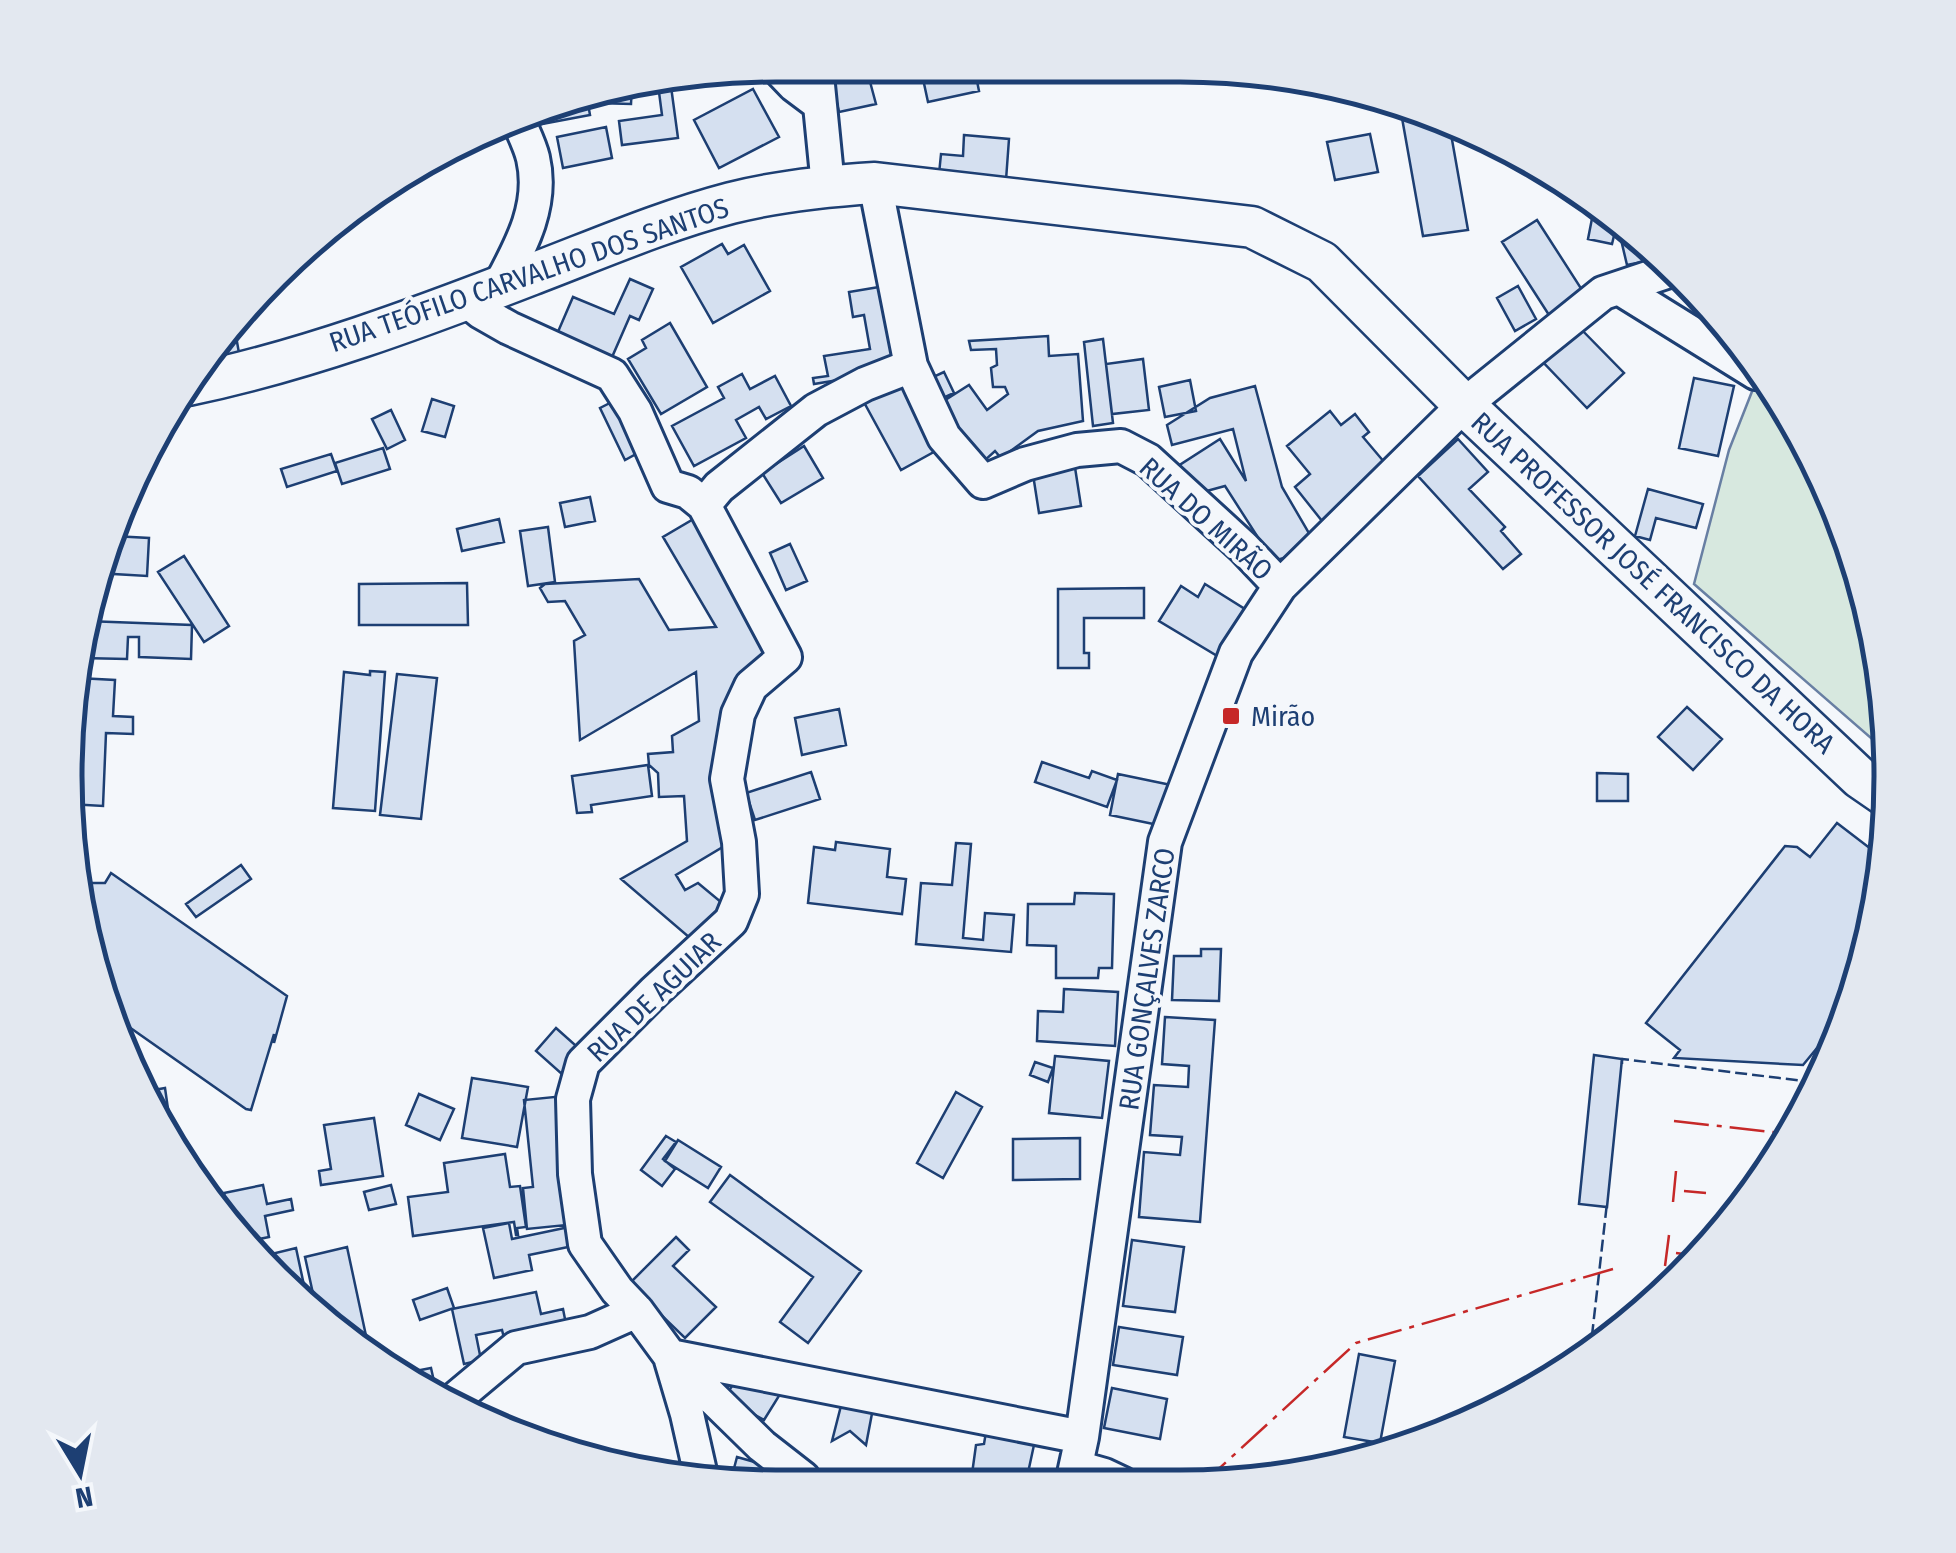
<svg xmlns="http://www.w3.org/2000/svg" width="1956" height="1553" viewBox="0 0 1956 1553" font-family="'Fira Sans Condensed',sans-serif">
<rect width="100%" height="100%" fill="#f4f7fb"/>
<path fill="#d7e8df" stroke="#687fa3" stroke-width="2.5" d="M1768,387L1796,421L1853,548L1885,684L1887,752L1694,584L1729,450L1753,389Z"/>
<path fill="#d5e0f0" stroke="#1d3f73" stroke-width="2.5" d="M828,65H920L869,78L876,104L839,112Z
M920,65L974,66L979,91L928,102Z
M670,79L678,138L622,145L619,121L662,115L659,92L644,93L643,83Z
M632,84L631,104L596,103V89Z
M753,89L779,137L719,168L694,120Z
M586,92L590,115L542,124L539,111Z
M1399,101L1409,103L1469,130L1451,134L1468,230L1423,236Z
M606,127L612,158L563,168L557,137Z
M1370,134L1378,172L1335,180L1327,142Z
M964,135L1009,139L1006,180L939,174L941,154L963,156Z
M1595,203L1618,219L1612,244L1588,239Z
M1537,220L1584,293L1549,315L1502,242Z
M1631,229L1648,241L1662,258L1627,265L1619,231Z
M722,244L728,254L744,245L770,291L713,323L681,267Z
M630,279L653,289L639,320L630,316L609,364L554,341L573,297L614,314Z
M891,285L905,369L814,384L813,378L828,376L824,356L870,349L864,315L853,317L849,292Z
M1518,286L1536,319L1515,331L1497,298Z
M670,323L707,387L661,414L628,359L646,348L642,340Z
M1576,324L1624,373L1587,408L1540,359Z
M234,325L239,353L208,359Z
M1048,336L1049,356L1078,354L1083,421L1038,431L1001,458L995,451L983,462L939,404L969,385L987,410L1008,394L1005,387H993L991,368L997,365L996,349L971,350L969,341Z
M1103,339L1113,423L1093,426L1084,342Z
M1143,359L1149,410L1112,414L1106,364Z
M944,372L954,393L943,398L933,377Z
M900,373L941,448L901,470L860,395Z
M742,374L750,389L775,376L791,406L766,419L759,407L736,420L746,438L694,466L672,426L724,398L718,387Z
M1694,378L1734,386L1718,456L1679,448Z
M1190,380L1196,411L1165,417L1159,387Z
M1255,386L1282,487L1313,540L1284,558L1273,561L1225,486L1192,495L1175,468L1220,439L1246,481L1233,429L1172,445L1167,425L1210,398Z
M622,397L647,448L625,460L600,408Z
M432,399L454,406L445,437L422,431Z
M391,410L405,440L387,449L372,419Z
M1330,411L1341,425L1355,414L1369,432L1363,437L1385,463L1358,486L1365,495L1326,526L1295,487L1310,474L1287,446Z
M1458,439L1488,472L1469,489L1505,527L1501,531L1521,554L1503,569L1418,476Z
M804,446L823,478L781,503L762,473Z
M383,448L390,469L342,484L335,463Z
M331,454L337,471L287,487L281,469Z
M1074,461L1081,506L1039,513L1032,468Z
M1648,489L1703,504L1696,528L1656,518L1650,540L1635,536Z
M590,497L595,521L565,527L560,503Z
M697,517L774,647L724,705L731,842L676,875L685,890L698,883L733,912L690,938L621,879L687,841L684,796L659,797L658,773L649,765L648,754L673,752L672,736L699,721L696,672L580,740L574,641L585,635L565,601L548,602L540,588L545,584L639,579L669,630L716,627L663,537Z
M499,519L504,542L462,551L457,529Z
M548,527L555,582L528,586L520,531Z
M113,536L149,538L147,576L97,573Z
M790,544L807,581L786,590L770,553Z
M184,556L229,626L204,642L158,572Z
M467,583L468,625H359V584Z
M1205,584L1248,611L1219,657L1159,621L1181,586L1198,597Z
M1144,588V618H1084V653H1089V668H1058V589Z
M86,621L192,625L191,659L139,657V637H128L127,659L81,658Z
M370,671L385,672L375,811L333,808L344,672L370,675Z
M397,674L437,678L421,819L380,815Z
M78,678L115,680L113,716L133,717V734L106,733L103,806L69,804L65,776L66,769L75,770V757L68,756Z
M1687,707L1722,739L1693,770L1658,737Z
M839,709L846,745L802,755L795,718Z
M1042,762L1089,778L1092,771L1117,780L1107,807L1035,782Z
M648,765L652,796L591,805L592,812L577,813L572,776Z
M811,772L820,799L755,820L746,793Z
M1597,773L1628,774V801H1597Z
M1118,774L1171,785L1163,826L1110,815Z
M1837,823L1884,859L1867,961L1834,1049L1817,1048L1803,1065L1674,1058L1680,1050L1646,1023L1785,846L1797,847L1810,857Z
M836,842L890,849L887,877L906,879L902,914L808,903L814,847L835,850Z
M956,843L971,844L963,938L983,940L985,913L1014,915L1011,952L916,944L921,883L952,885Z
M241,865L251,879L196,917L186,904Z
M111,873L287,996L274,1043V1034L251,1110L246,1109L112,1015L90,962L88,883H105Z
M1075,893L1114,894L1112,968H1099L1098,978H1056V946L1027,945L1028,904H1074Z
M1201,949H1221L1219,1001L1172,1000L1174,956H1201Z
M1064,989L1118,992L1115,1046L1037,1041L1038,1011L1063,1012Z
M1165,1017L1215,1020L1200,1222L1139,1217L1144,1152L1180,1155L1182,1137L1150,1135L1154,1085L1188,1087L1189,1066L1162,1064Z
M556,1028L583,1052L563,1075L536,1051Z
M1594,1055L1622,1059L1607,1207L1579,1204Z
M1055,1056L1109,1061L1102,1118L1049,1113Z
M1035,1062L1053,1068L1048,1082L1030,1075Z
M472,1078L528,1087L517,1147L462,1138Z
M165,1088L174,1151L160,1132L143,1092Z
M956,1092L982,1107L943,1178L917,1163Z
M419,1094L454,1109L440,1140L406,1125Z
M564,1096L577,1224L527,1229L523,1188L533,1187L524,1100Z
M374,1118L383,1176L321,1185L319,1171L331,1169L324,1125Z
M666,1136L676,1142L663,1159L675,1169L662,1186L641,1170Z
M1080,1138V1179L1013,1180V1139Z
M678,1140L721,1167L708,1188L665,1161Z
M505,1154L510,1187L520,1186L526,1227L517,1228L518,1235H516L514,1222L413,1236L408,1197L448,1192L444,1163Z
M730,1175L861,1271L808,1343L780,1322L813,1277L710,1202Z
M263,1185L267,1204L291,1199L293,1210L265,1216L269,1237L240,1243L232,1233L224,1193Z
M391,1185L396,1204L369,1210L364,1192Z
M509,1223L512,1239L569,1227L573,1246L529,1255L532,1270L494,1278L483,1228Z
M676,1237L689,1250L673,1266L716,1307L685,1338L629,1284Z
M1132,1240L1184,1247L1175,1312L1123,1306Z
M347,1247L371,1359L317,1312L305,1257Z
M296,1248L308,1304L255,1258Z
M447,1288L454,1308L420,1320L413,1300Z
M536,1292L541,1314L563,1309L567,1329L505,1342L502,1330L476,1335L481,1360L464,1364L452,1309Z
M1119,1327L1183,1337L1177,1375L1113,1365Z
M1359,1354L1395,1361L1380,1443L1344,1437Z
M431,1368L438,1399L407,1382L405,1373Z
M740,1374L787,1383L764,1420L724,1398Z
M1112,1388L1167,1399L1160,1439L1104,1428Z
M843,1398L874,1403L866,1445L850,1431L832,1441Z
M986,1432L1034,1445L1026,1482L971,1481L976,1445L984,1444Z
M737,1457L776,1468L774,1477L732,1476Z"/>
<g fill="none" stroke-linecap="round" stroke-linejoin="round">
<defs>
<path id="minor" d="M775,65L794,85L818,103
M816,65L828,186
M875,183L911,366L944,437L983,482L1025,464L1077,450L1121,446L1148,460L1243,547L1280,586
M499,287C521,246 544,205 533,158C530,145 523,132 518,120
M1619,288L1756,373
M465,299L481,312L509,328L612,375L635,411L668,486L688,492L704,505L785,657L751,686L738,714L727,779L739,842L742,894L731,921L654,992L583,1063L573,1099L575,1174L585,1244L617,1290L637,1311L670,1356L1082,1437
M704,505L719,487L816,410L865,384L911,366
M670,1356L762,1446L803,1478
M671,1360L687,1414L701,1476
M449,1404L516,1348L590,1332L637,1311
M1076,1467L1104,1475L1123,1484
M1072,1483L1082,1437L1165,842L1236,653L1280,586L1464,405L1603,293L1672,270"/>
<path id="major" d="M188,385C304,361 419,318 530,275C596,250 662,221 731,203C778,191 827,186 875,183L1252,227L1322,262L1464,405L1860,778L1889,798"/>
</defs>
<use href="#minor" stroke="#1d3f73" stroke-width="38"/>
<use href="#major" stroke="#1d3f73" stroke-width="45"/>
<use href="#minor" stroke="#f4f7fb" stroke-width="32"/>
<use href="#major" stroke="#f4f7fb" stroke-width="40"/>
<path stroke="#1d3f73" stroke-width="2.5" stroke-dasharray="12 5" stroke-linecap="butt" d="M1622,1064V1059L1821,1083
M1590,1353L1607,1203"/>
<path stroke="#c62828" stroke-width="2.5" stroke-dasharray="35 8 5 8" stroke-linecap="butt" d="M1674,1121L1790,1134
M1773,1163L1774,1151
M1684,1191L1706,1193
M1673,1202L1676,1171
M1676,1253L1699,1256
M1665,1266L1669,1235
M1200,1486L1356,1343L1613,1269"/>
</g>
<rect fill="#c62828" stroke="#f4f7fb" stroke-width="4" x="1221" y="706" width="20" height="20" rx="5"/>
<g text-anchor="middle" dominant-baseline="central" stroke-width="8" stroke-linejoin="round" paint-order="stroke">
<g font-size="28" fill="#1d3f73" stroke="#f4f7fb">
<text transform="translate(529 275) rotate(-19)">RUA TEÓFILO CARVALHO DOS SANTOS</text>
<text transform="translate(1206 519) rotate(42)">RUA DO MIRÃO</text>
<text transform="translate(1653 583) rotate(43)">RUA PROFESSOR JOSÉ FRANCISCO DA HORA</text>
<text transform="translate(1147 979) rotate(-82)">RUA GONÇALVES ZARCO</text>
<text transform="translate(654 997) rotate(-44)">RUA DE AGUIAR</text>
</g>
<g font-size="28" fill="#1d3f73" stroke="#f4f7fb" text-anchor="start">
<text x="1251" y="716">Mirão</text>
</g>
</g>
<path d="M0 0H1956V1553H0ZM776 82H1180A694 694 0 0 1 1874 776V776A694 694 0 0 1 1180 1470H776A694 694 0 0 1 82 776V776A694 694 0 0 1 776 82Z" fill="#e3e8f0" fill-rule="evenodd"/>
<path fill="none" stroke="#1d3f73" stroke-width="5" d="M776 82H1180A694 694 0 0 1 1874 776V776A694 694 0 0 1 1180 1470H776A694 694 0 0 1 82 776V776A694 694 0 0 1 776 82Z"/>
<g transform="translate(80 1473) rotate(170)" stroke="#f4f7fb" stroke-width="8" paint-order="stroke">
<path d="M0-8L18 38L0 25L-18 38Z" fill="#1d3f73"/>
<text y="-15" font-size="28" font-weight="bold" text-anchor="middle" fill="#1d3f73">N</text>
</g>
</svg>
